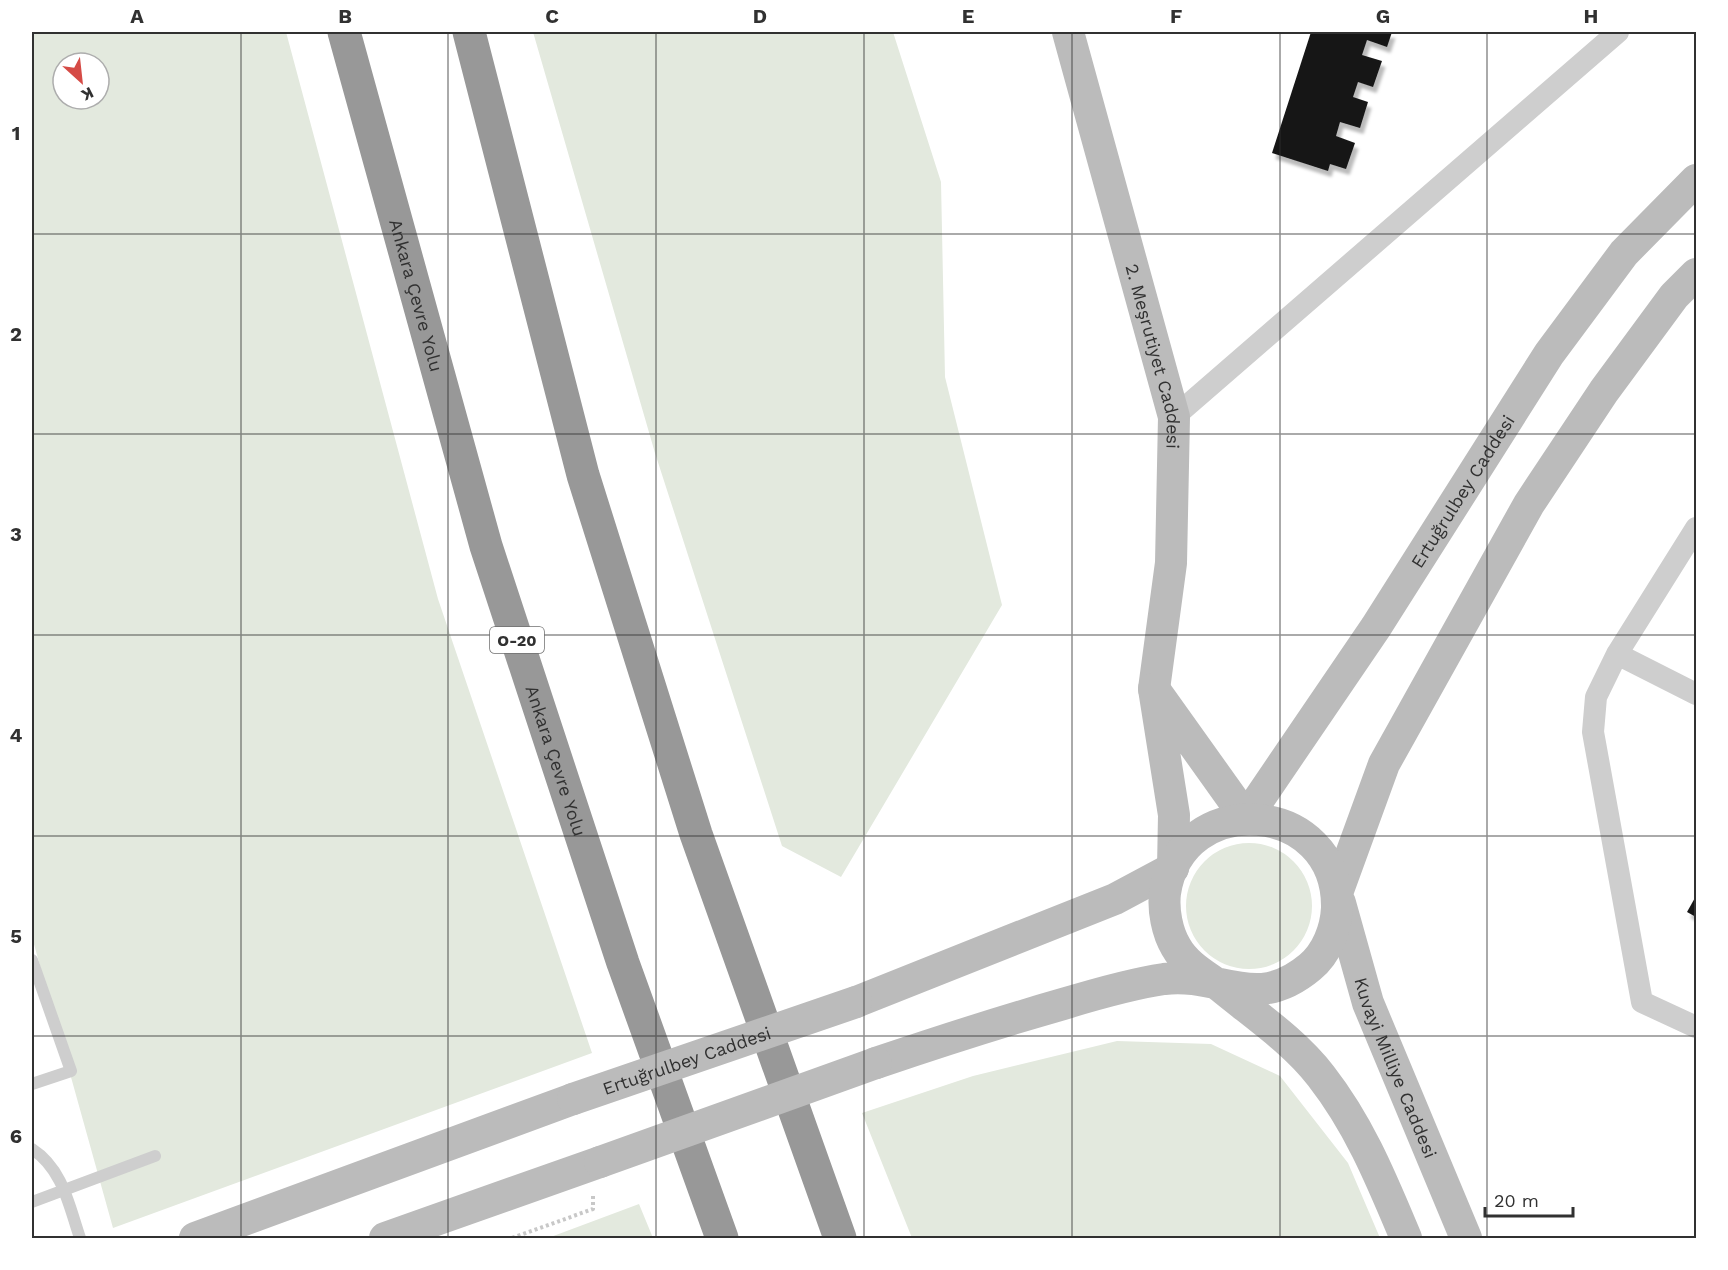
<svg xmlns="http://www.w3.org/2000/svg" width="1728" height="1270" viewBox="0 0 1728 1270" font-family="'Work Sans',sans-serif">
<defs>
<filter id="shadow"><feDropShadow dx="3.5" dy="6" stdDeviation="1.5" flood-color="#0004"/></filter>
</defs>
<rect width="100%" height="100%" fill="#fff"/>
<path fill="#e3e9de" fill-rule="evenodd" d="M32,32H286L438,599L592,1053L113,1228L32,937ZM63,63H99V99H63Z
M533,32H893L941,182L945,377L1002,605L841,877L782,846L655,453Z
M1186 906a63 63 0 1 1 126 0a63 63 0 1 1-126 0Z
M1117,1041L1211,1044L1280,1076L1348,1163L1380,1238H912L862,1113L973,1076Z
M639,1204L653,1238H548Z"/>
<path fill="#181818" filter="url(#shadow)" d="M1311,32H1392L1387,47L1367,40L1362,55L1382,61L1373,87L1358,82L1353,97L1368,102L1360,128L1340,122L1336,136L1355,143L1346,169L1330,164L1328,171L1272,153Z
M1696,896V917L1687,912Z"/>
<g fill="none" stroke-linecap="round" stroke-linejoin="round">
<path stroke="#c8c8c8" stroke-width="4" stroke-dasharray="3 3" stroke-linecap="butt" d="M512,1238L593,1209V1195"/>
<path stroke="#cecece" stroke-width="12" d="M32,960L71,1071L32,1084
M32,1149C63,1169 69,1206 80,1238
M32,1202L155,1156"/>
<path stroke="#cecece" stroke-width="22" d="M1174,417L1618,32
M1696,528L1617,654L1596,697L1593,732L1642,1002L1696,1027
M1617,654L1696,694"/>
<g stroke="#bbb" stroke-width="32">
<path id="s1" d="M1068,32L1174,417L1171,563L1154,689"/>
<path id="s2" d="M1246,818L1376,627L1549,354L1624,253L1696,180"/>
<path d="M1173,868L1174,815L1154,689L1246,818"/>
<path d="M1337,893L1384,764L1529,504L1604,391L1674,296L1696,274"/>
<path id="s3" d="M1340,903L1368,1003L1466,1238"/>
<path d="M856,1002L1115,899L1173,868"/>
<path d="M876,1063C938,1042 1000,1022 1063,1004C1096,994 1130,984 1164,979C1221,972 1255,1013 1310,967C1327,953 1336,929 1337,908C1339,799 1181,787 1165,893C1163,910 1167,932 1176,947C1186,965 1205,975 1221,987C1255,1015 1294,1041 1321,1076C1360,1126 1382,1181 1406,1238"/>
<path d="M195,1238L573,1099"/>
<path d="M385,1238L600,1162"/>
</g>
<g stroke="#989898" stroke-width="33">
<path id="s4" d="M344,32L486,546L623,963L722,1238"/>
<path d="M469,32L583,475L696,834L840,1238"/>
</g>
<g stroke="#bbb" stroke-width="32">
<path id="s5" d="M573,1099L856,1002"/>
<path d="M600,1162L876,1063"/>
</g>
</g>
<path fill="none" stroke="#313131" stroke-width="1.5" stroke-opacity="0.55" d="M241,32V1238M448,32V1238M656,32V1238M864,32V1238M1072,32V1238M1280,32V1238M1487,32V1238M32,234H1696M32,434H1696M32,635H1696M32,836H1696M32,1036H1696"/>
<g text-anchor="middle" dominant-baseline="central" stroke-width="6" stroke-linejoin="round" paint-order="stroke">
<rect fill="#fff" stroke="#6f6f6f" stroke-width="1.5" x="490" y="627" width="54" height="26" rx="4.5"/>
<g font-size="16" font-weight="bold" fill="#313131">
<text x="517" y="640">O-20</text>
</g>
<g font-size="18" fill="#313131" stroke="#fff">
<text stroke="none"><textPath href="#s4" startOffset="273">Ankara Çevre Yolu</textPath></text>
<text stroke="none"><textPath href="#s1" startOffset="336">2. Meşrutiyet Caddesi</textPath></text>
<text stroke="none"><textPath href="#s2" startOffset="392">Ertuğrulbey Caddesi</textPath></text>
<text stroke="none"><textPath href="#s4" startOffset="759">Ankara Çevre Yolu</textPath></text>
<text stroke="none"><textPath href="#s5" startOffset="120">Ertuğrulbey Caddesi</textPath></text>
<text stroke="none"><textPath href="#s3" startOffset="174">Kuvayi Milliye Caddesi</textPath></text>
</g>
</g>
<rect width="1728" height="1270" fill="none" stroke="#ffffff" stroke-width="66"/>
<g transform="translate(81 81) rotate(153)"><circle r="28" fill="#ffffff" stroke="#adadad" stroke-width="1.5"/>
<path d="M0-4.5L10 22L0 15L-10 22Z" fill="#d54b46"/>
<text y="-9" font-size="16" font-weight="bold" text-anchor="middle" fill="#313131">K</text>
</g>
<path d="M1485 1207v9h88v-9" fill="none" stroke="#313131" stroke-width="3"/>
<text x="1494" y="1207" font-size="18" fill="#313131" stroke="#ffffff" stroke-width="4.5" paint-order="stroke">20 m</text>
<rect x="33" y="33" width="1662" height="1204" fill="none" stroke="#313131" stroke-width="2"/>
<g font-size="20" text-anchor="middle" font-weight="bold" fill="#313131">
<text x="137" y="23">A</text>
<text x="345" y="23">B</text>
<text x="552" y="23">C</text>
<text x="760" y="23">D</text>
<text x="968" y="23">E</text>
<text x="1176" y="23">F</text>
<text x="1383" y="23">G</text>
<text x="1591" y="23">H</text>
<text x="16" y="140">1</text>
<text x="16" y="341">2</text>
<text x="16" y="541">3</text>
<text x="16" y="742">4</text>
<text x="16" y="943">5</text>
<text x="16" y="1143">6</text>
</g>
</svg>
